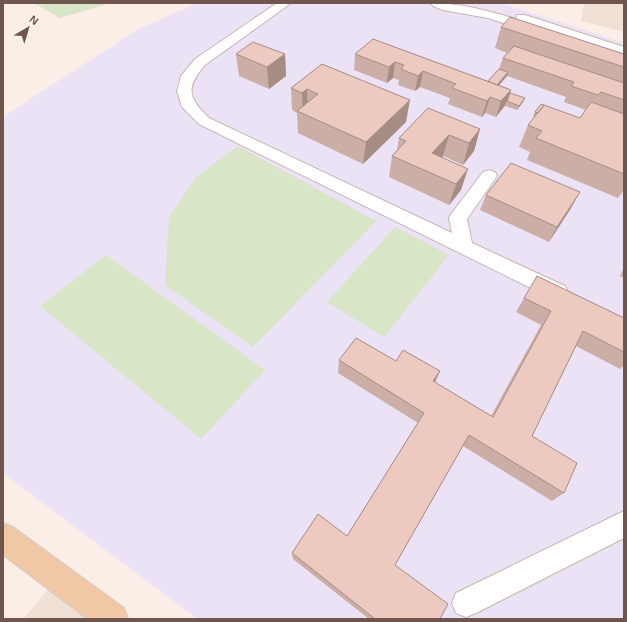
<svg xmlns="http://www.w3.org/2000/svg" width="627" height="622" viewBox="0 0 627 622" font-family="Helvetica,sans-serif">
<rect width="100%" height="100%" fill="#faeee6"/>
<path fill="#f0dfd5" d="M584,3H624V32L581,21Z
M50,587L88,619H23Z"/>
<path fill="#ebe2f6" d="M198,3H501L624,43V619H197L3,473V117L138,29Z"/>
<path fill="#d8e5c6" d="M34,3H111L60,18Z
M238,146L376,221L253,347L165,285L169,218L196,177Z
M395,227L449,255L384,337L327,302Z
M106,255L265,370L201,439L40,306Z"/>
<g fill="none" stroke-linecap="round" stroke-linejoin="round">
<defs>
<path id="minor" d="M277,3H291L205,65C185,88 188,98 209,118L452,233L449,218L452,213L483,172L489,170L495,172L497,176L467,219L472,243L565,286L568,292L565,298L558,300L551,298L199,124L182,107L177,91L181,76L195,59Z
M431,3C460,3 489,11 516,19L517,15H525L624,47V55L538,28L537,32L533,33L488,18L443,10L433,6Z
M624,511V538L476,613L466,617L456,613L452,603L456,593Z"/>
<path id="major" d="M3,523L13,527L124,608L128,619H88L3,555Z"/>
</defs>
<use href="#minor" stroke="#cab5ad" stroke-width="2"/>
<use href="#major" stroke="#d4ccca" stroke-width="2"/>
<use href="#minor" fill="#fff" fill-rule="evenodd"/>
<use href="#major" fill="#f1c8a5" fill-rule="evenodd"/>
</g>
<path fill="#cbaea5" d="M501,27L624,54V190L618,198L527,160L530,152L519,147L528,125L535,116H533L535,112L580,118L586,110L564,102L566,97L507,76L499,85L511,90L510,93L523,102L517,110L505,106L496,117L485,113L482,117L448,104L450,98L420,87L415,91L398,85L399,80L393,78L387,83L354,70L355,54L373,39L488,81L499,69L503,58L507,53L495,48Z
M236,54H285L286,76L269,89L239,76Z
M322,64L406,122L363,164L298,133L297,113L292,110L291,88Z
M480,129L474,151L463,165L443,156L442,158L461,190L449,205L389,177L392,156L397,150L399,138Z
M486,195L571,208L549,242L480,210Z
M624,267V278L620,276Z
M537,276L624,318V365L620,369L576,346L532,436L564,493L552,501L463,446L395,565L440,619H369L293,559L292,553L347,536L418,423L338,373L339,360L396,361L440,371L435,383L491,416L541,325L516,312Z"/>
<path fill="#a58d86" d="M285,54L286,76L269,89L267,67Z
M395,62L393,78L387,83L389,67Z
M423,71L420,87L415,91L418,76Z
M508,72L507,76L494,91L495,87Z
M307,89L308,111L303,113L302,93Z
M511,90L505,105L496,117L501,101Z
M490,97L485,113L482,117L487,101Z
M525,98L523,102L517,110L519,106Z
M410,100L406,122L363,164L366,142Z
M480,129L474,151L463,165L469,143Z
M449,135L443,156L430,172L432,153Z
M468,169L461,190L449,205L456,184Z
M580,192L571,208L549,242L557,227Z
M440,371L434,383L433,381Z"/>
<path fill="#eccac0" stroke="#a58d86" d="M510,17L624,54V67L501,27Z
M373,39L511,90L501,101L490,97L487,101L452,88L456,84L423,71L418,76L401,69L404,65L395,62L389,67L355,54Z
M253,42L285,54L267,67L236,54Z
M514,46L624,83V100L601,92L598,95L571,86L574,82L503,58Z
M322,64L410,100L366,142L297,111L318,94L307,89L302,93L291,88Z
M499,69L508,72L497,85L488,81Z
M510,93L525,98L519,106L507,101Z
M591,102L624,114V174L536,138L542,131L528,125L544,105L580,118Z
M541,104L544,105L538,113L535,112Z
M428,108L480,129L469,143L449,135L432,153L468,169L456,184L392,156L406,141L399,138Z
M511,163L580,192L557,227L486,195Z
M537,276L624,318V352L583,331L532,436L577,463L564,493L469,435L395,565L448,604L440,619H375L292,553L318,514L347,536L424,413L339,360L356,338L396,361L403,350L440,371L433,381L493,417L551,311L524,298Z"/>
<rect width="627" height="622" fill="none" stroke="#70544e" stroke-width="8"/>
<g transform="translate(28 28) rotate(38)" stroke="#fdf3eb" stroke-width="3" paint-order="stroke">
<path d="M0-3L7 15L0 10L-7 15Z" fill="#70544e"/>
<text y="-6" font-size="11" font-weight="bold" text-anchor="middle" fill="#70544e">N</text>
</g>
</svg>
